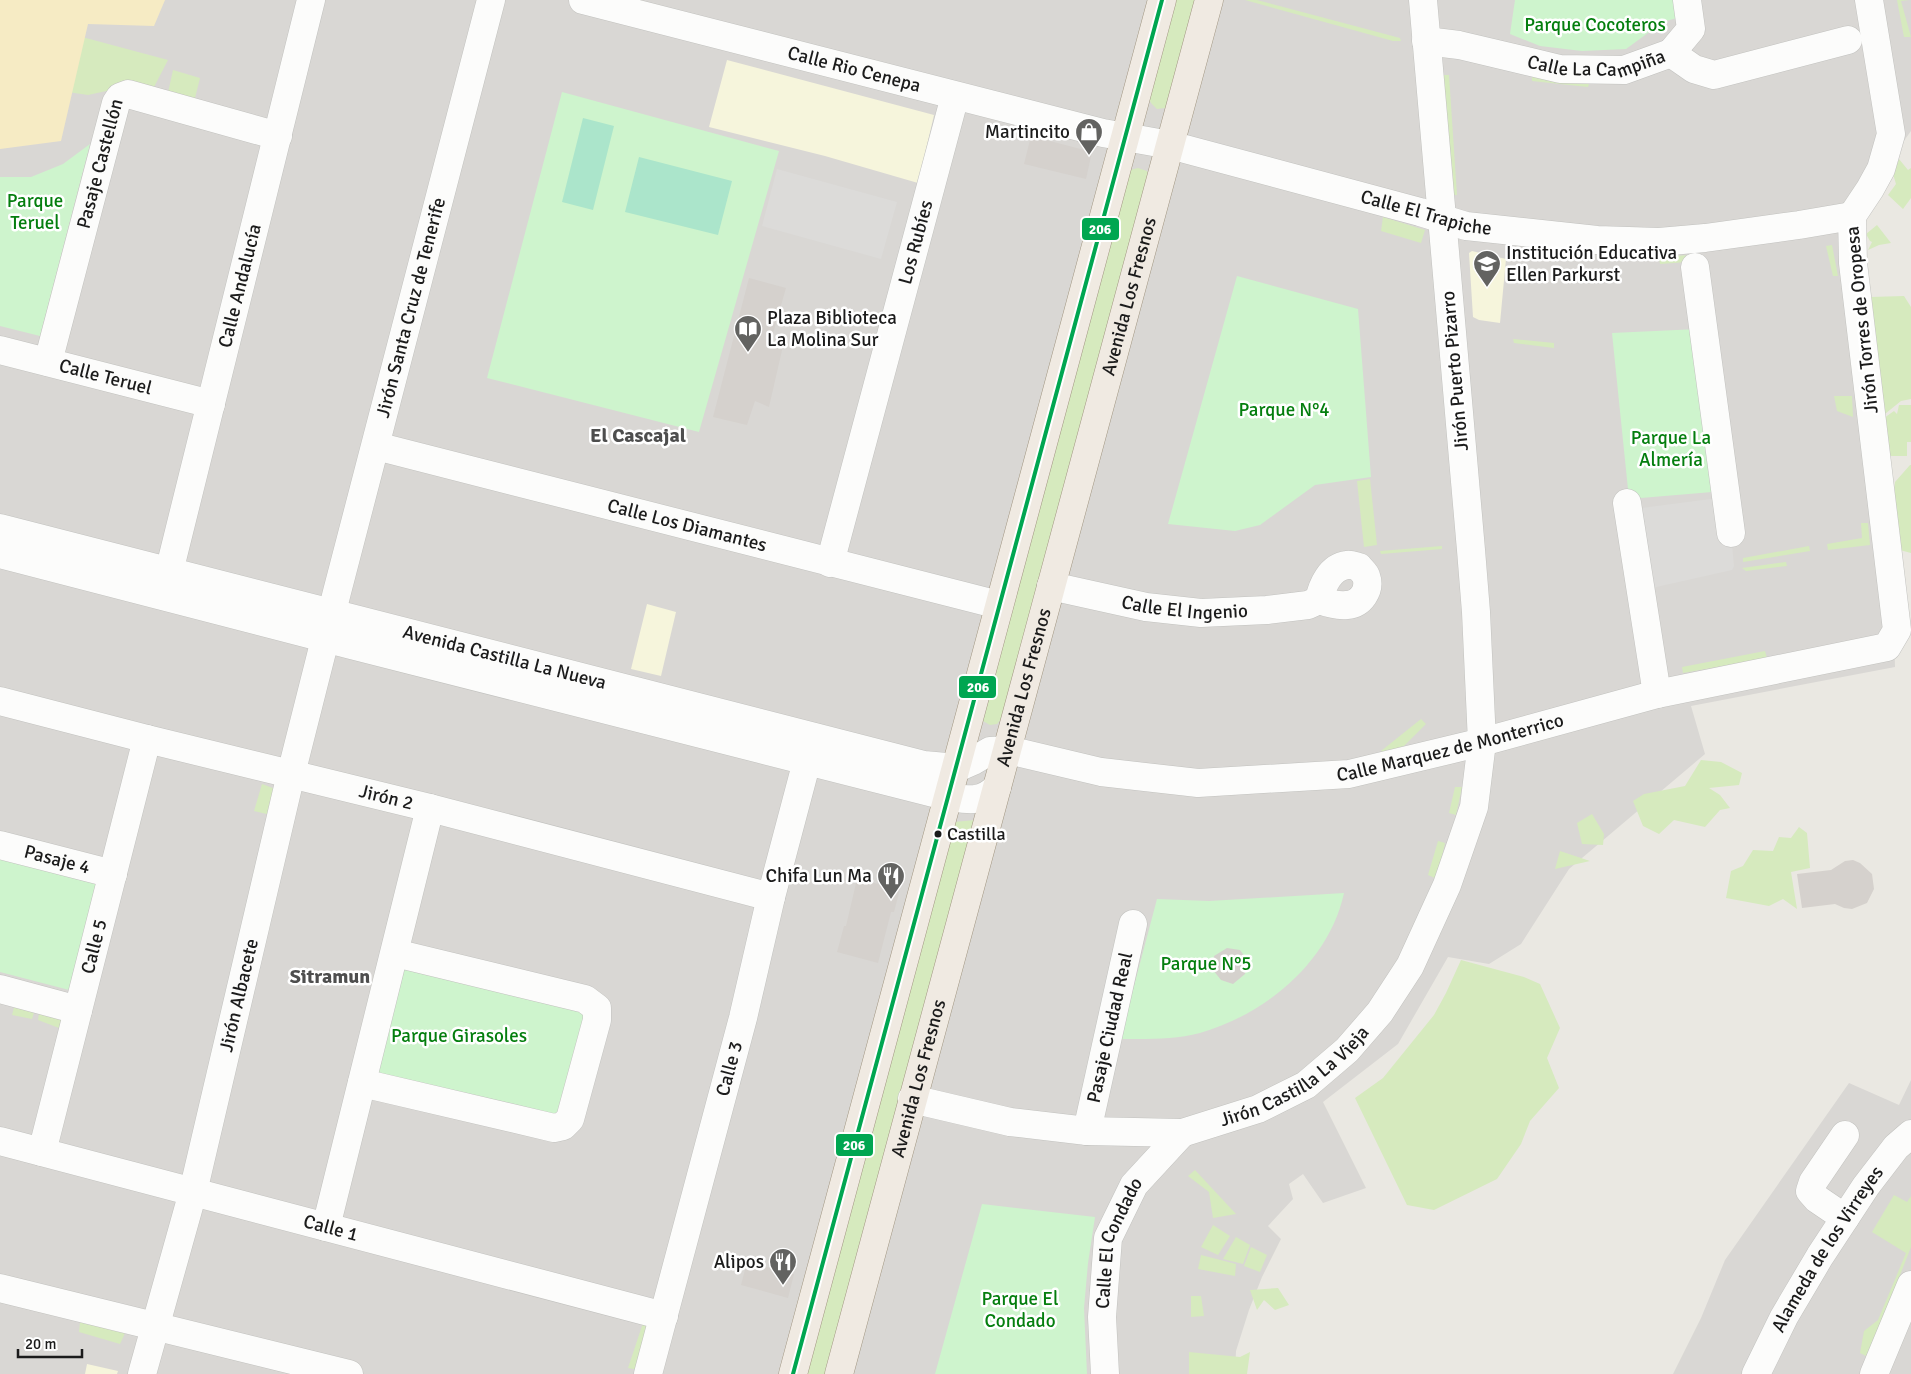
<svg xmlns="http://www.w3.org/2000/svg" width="1911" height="1374" viewBox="0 0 1911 1374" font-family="Signika,sans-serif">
<rect width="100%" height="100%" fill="#eae8e2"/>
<path fill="#d9d7d4" d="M0,0H1911V131L1898,149L1862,222L1893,602L1895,667L1691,706L1705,754L1569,869L1521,944L1489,964L1448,957L1398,1044L1323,1102L1366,1188L1323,1203L1303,1174L1289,1184L1293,1199L1268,1226L1281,1239L1262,1277L1249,1310L1236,1351L1235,1374H0Z
M1911,1080V1374H1673L1701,1318L1725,1260L1849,1083L1899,1105Z"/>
<path fill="#f6f5dc" d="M727,60L934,115L918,183L825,156L709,127Z
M1472,251L1506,259L1500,323L1479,320L1473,317L1469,253Z
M647,604L676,612L661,676L631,669Z
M87,1364L118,1371L117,1374H85Z"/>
<path fill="#d6eabe" d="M1173,0H1197L1169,103L1165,108L1157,109L1151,103L1148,97Z
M1245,0H1257L1400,38L1401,41H1393Z
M1897,0H1909L1901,1L1911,37H1904Z
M0,15L168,60L153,89L120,88L88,95L0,82Z
M173,70L200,78L193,106L167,97Z
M1443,75H1449L1457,195H1451Z
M1532,75L1589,84L1588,87L1532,81Z
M1899,159L1908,170L1911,168V198L1903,209L1888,195L1896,184L1893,174Z
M1138,168L1147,171L1150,178L1004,716L997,724L990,725L983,721L1130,170Z
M1383,217L1425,230L1421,243L1381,231Z
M1877,225L1891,243L1879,245L1868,250L1872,242L1870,241L1866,234Z
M1832,245L1838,276H1833L1826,246Z
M1690,255L1688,262L1660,264L1659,257Z
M1904,296L1911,307V399L1901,401L1880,418L1870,297Z
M1513,339L1554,343V348L1514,343Z
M1834,396H1852L1853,417L1837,411Z
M1899,405H1911V442H1907V456H1889L1884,418L1894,411L1897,414Z
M1910,465H1911V553L1896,549L1894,492L1895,482Z
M1370,479L1377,545L1364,547L1357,481Z
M1861,523H1868L1870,545L1828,550L1827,544L1862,538Z
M1442,546V549L1381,554L1380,551Z
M1809,546L1810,551L1743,562V558Z
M1786,562L1787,566L1746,571L1742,568Z
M1765,651L1767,658L1683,673L1682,667Z
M1421,719L1426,724L1404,746L1383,756L1381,751Z
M1701,760L1721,762L1742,773L1739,785L1709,788L1720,795L1730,808L1720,810L1705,827L1674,820L1659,834L1643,826L1633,801L1644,794L1685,786Z
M262,784L278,790L275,816L254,811Z
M1455,787H1462L1456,815L1449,813Z
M1592,814L1604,834L1603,845L1582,844L1577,823Z
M975,820L827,1374H804L954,822Z
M1799,827L1807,833L1810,868L1791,872L1797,909L1783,899L1769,906L1726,898L1731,871L1743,866L1753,850L1773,851L1779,837L1791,838Z
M1438,841L1445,843L1437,879L1428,875Z
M1560,851L1590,861L1555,869Z
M1461,960L1524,977L1540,984L1560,1028L1547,1058L1559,1088L1530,1121L1521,1144L1497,1179L1434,1210L1407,1205L1355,1098L1383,1078L1434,1015L1446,993Z
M16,1000L36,1006L32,1019L12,1015Z
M40,1007L71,1015L59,1028L38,1020Z
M1195,1170L1236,1214L1213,1218L1209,1192L1188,1176Z
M1894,1195L1907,1202L1911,1196V1247L1868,1357L1860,1353L1864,1331L1878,1320L1906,1253L1872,1232Z
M1213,1225L1230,1236L1218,1255L1201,1247Z
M1236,1237L1250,1245L1243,1264L1223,1259Z
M1251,1247L1267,1255L1260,1272L1244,1266Z
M1201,1255L1236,1264L1235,1276L1198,1269Z
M1278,1288L1289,1305L1275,1310L1264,1300L1257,1310L1250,1290Z
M1191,1296H1201L1204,1316L1191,1317Z
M650,1318L639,1370L628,1368L643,1323Z
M80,1322L126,1331L120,1344L79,1332Z
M1189,1352L1240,1357L1250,1352L1247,1374H1189Z"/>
<path fill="#f6ebc4" d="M0,0H165L154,26L88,24L61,141L0,149Z"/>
<path fill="#cef4cd" d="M1515,0H1678L1680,17L1663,22L1626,49L1582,51L1540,46L1510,34Z
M562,92L779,151L699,432L487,378Z
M90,144L40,336L0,326V177H31L63,164Z
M1237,276L1358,309L1371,477L1315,485L1260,525L1235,531L1168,524Z
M1698,329L1724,491L1629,499L1612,333Z
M0,855L101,881L73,991L0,972Z
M1344,893C1329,962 1266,1014 1200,1033C1174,1040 1147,1039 1120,1039L1157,899L1209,901Z
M406,964L581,1004L584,1013L563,1111L555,1116L373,1077Z
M982,1204L1095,1217L1088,1263L1084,1308L1087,1374H935Z"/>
<path fill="#abe5cb" d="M583,118L614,126L593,210L562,202Z
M639,157L732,181L718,235L625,212Z"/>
<path fill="#dcdbd9" d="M777,169L897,202L881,259L762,226Z
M1726,497L1731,533L1734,566L1732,570L1634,592L1626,510Z"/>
<path fill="#d5d1cd" d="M1031,136L1092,152L1086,179L1024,164Z
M749,278L786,288L770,344L783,346L769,407L755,401L747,425L713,417Z
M1853,860L1860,863L1872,874L1874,889L1867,903L1852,909L1844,908L1835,904L1802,908L1797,874L1831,870L1845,861Z
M857,879L900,889L894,912H891L878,963L837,952L844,926H846Z
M1227,948L1240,950L1248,961L1245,974L1233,984L1221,980L1213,970L1214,956Z
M747,1262L794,1274L788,1298L741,1285Z"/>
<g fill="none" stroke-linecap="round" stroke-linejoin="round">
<defs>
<g id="minor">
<path id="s1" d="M583,0L1103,133L1170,145L1420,212L1466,226L1597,240L1659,242L1705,238L1799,225L1852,216"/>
<path id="s2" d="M1426,41L1459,45L1560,69L1624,70L1671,53"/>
<path d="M1671,53L1694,69L1714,75L1848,40"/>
<path d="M1671,53L1691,29L1687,0"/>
<path d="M1695,267L1731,533"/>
<path id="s3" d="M0,350L211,404"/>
<path id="s4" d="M48,362L116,103L120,97L128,94L278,136"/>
<path id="s5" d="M376,446L999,605"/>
<path d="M1627,503L1657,694"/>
<path id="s6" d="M0,528L924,765L957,768L973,761L990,751L1008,750L1101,772L1198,783L1349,774L1482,742L1657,694L1887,647L1897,630L1853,263L1852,216L1870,189L1881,169L1891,134L1869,0"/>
<path d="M0,554L351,645L949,797C969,800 982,803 997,787"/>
<path id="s7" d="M830,563L955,96"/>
<path id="s8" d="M169,572L311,0"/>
<path id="s9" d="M1051,586L1146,607L1201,613L1267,610L1308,605L1319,600C1322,586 1330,567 1347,565C1350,564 1355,566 1359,567C1361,570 1365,573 1366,576C1371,590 1361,604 1347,605C1337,606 1327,603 1319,600"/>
<path id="s10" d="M0,701L147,739L430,808L771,897"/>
<path id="s11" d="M0,845L113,874"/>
<path d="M0,989L78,1010"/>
<path d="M362,1083L554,1128L563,1126L570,1119L597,1020V1008L585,999L395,953"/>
<path id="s12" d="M912,1099L1010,1122L1087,1131L1182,1133L1258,1109L1306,1085L1347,1050L1380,1012L1410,966L1447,885L1474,807L1482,742L1476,612L1471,550L1423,0"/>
<path id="s13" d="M1087,1131L1133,924"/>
<path id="s14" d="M0,1141L664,1316"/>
<path id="s15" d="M42,1152L147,739"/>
<path d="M1845,1218L1817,1199L1810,1191L1813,1182L1845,1135"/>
<path d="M326,1227L430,808"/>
<path d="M0,1288L349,1374"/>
<path id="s16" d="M142,1374L193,1192L291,774L337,592L491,0"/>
<path id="s17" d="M648,1374L743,1018L771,897L807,761"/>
<path id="s18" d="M1105,1374L1102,1317L1108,1238L1134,1185L1182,1133"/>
<path id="s19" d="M1756,1374L1784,1317L1820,1256L1866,1186L1896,1147L1911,1134"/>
<path d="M1874,1374L1911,1285"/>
</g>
<g id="major">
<path d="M793,1374C918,916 1040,458 1162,0"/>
<path id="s20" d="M839,1374L1209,0"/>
</g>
</defs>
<use href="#minor" stroke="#c2c2bf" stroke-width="29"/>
<use href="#major" stroke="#a09580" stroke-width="29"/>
<use href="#minor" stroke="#fcfcfb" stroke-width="28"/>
<use href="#major" stroke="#f0eae2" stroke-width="28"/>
<defs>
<path id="bus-1" d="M793,1374L1162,0"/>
</defs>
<use href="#bus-1" stroke="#fff" stroke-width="8"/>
<use href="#bus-1" stroke="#00a651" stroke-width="4"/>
</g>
<defs>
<symbol id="shop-pin" viewBox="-11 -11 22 30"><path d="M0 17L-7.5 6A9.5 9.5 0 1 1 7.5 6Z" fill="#636361" stroke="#fff"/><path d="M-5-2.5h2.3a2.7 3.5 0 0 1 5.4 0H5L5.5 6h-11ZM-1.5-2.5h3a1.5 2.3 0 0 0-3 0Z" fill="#fff"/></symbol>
<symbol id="school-pin" viewBox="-11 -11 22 30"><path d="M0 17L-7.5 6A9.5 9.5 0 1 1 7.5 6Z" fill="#636361" stroke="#fff"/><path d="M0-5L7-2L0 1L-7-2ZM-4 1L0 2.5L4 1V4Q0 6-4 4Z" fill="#fff"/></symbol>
<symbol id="library-pin" viewBox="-11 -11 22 30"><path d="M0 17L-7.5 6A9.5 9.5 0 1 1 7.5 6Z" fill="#636361" stroke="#fff"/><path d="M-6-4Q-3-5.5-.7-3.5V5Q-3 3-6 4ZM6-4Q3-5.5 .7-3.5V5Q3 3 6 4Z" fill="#fff"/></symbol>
<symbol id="restaurant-pin" viewBox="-11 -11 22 30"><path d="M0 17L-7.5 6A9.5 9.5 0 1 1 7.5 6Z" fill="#636361" stroke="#fff"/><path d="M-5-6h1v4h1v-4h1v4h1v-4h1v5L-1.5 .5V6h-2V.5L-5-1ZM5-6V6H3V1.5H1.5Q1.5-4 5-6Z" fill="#fff"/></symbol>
</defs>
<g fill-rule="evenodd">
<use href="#shop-pin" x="1073" y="116" width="32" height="43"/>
<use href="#school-pin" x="1471" y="248" width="32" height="43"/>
<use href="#library-pin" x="732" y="313" width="32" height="43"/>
<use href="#restaurant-pin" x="875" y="860" width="32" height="43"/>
<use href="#restaurant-pin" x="767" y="1246" width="32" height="43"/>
</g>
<circle fill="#1b1b1b" stroke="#fff" stroke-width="2" cx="938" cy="834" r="4.5"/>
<g text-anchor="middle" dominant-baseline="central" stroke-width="5" stroke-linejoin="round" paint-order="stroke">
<g font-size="18" fill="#1b1b1b" stroke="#fff" text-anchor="start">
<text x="947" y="834">Castilla</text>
</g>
<g font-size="19" fill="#047e0e" stroke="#fff">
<text x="1595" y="25">Parque Cocoteros</text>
<text x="35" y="201">Parque<tspan x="35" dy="22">Teruel</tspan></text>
<text x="1284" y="410">Parque N°4</text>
<text x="1671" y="438">Parque La<tspan x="1671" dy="22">Almería</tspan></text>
<text x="1206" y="964">Parque N°5</text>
<text x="459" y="1036">Parque Girasoles</text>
<text x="1020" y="1299">Parque El<tspan x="1020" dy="22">Condado</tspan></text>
</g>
<g font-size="19" fill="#1b1b1b" stroke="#fff">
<text stroke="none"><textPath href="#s2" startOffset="174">Calle La Campiña</textPath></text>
<text stroke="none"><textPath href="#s1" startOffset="280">Calle Rio Cenepa</textPath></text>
<text stroke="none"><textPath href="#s4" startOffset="205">Pasaje Castellón</textPath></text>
<text stroke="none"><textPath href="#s1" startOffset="870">Calle El Trapiche</textPath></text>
<text stroke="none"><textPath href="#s7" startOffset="332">Los Rubíes</textPath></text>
<text stroke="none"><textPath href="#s8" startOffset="295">Calle Andalucía</textPath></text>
<text stroke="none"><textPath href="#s20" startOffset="1116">Avenida Los Fresnos</textPath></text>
<text stroke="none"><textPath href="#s16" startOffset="1100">Jirón Santa Cruz de Tenerife</textPath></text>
<text transform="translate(1862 320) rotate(-96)">Jirón Torres de Oropesa</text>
<text transform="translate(1455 371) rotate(-95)">Jirón Puerto Pizarro</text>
<text stroke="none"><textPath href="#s3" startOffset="109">Calle Teruel</textPath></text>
<text stroke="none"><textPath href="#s5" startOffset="321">Calle Los Diamantes</textPath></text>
<text stroke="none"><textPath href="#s9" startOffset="136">Calle El Ingenio</textPath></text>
<text stroke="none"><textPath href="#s6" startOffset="521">Avenida Castilla La Nueva</textPath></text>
<text stroke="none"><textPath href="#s20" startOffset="711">Avenida Los Fresnos</textPath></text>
<text stroke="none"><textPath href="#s6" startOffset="1491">Calle Marquez de Monterrico</textPath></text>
<text stroke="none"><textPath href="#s10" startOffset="398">Jirón 2</textPath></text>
<text stroke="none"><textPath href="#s11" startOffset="59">Pasaje 4</textPath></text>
<text stroke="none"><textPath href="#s15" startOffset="212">Calle 5</textPath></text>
<text stroke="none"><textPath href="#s16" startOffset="391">Jirón Albacete</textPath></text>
<text stroke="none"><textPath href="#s13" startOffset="106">Pasaje Ciudad Real</textPath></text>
<text stroke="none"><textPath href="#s17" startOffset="316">Calle 3</textPath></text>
<text stroke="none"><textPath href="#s12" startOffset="401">Jirón Castilla La Vieja</textPath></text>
<text stroke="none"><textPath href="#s20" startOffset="306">Avenida Los Fresnos</textPath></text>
<text stroke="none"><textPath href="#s14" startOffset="342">Calle 1</textPath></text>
<text stroke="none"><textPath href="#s18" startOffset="134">Calle El Condado</textPath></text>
<text stroke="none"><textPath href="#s19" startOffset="144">Alameda de los Virreyes</textPath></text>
</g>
<g font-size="19" fill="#1b1b1b" stroke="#fff" text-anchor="end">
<text x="1070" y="132">Martincito</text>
<text x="1506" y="253" text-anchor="start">Institución Educativa<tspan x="1506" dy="22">Ellen Parkurst</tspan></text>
<text x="767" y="318" text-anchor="start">Plaza Biblioteca<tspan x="767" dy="22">La Molina Sur</tspan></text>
<text x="872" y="876">Chifa Lun Ma</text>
<text x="764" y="1262">Alipos</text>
</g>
<g font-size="20" font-weight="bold" fill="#4e4e4e" stroke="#fff">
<text x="638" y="435">El Cascajal</text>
<text x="330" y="976">Sitramun</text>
</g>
</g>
<g stroke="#fff" stroke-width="2">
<rect x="1081" y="217" width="39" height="24" rx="5" fill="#00a651"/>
<rect x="958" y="675" width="39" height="24" rx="5" fill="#00a651"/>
<rect x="835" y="1133" width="39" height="24" rx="5" fill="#00a651"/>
</g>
<g font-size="14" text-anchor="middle" font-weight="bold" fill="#fff">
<text x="1100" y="234">206</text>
<text x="978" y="692">206</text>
<text x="854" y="1150">206</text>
</g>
<path d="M18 1349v8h64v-8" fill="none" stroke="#1b1b1b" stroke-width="2.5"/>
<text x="25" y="1349" font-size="15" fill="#1b1b1b" stroke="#ffffff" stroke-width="4" paint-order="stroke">20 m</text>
</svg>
